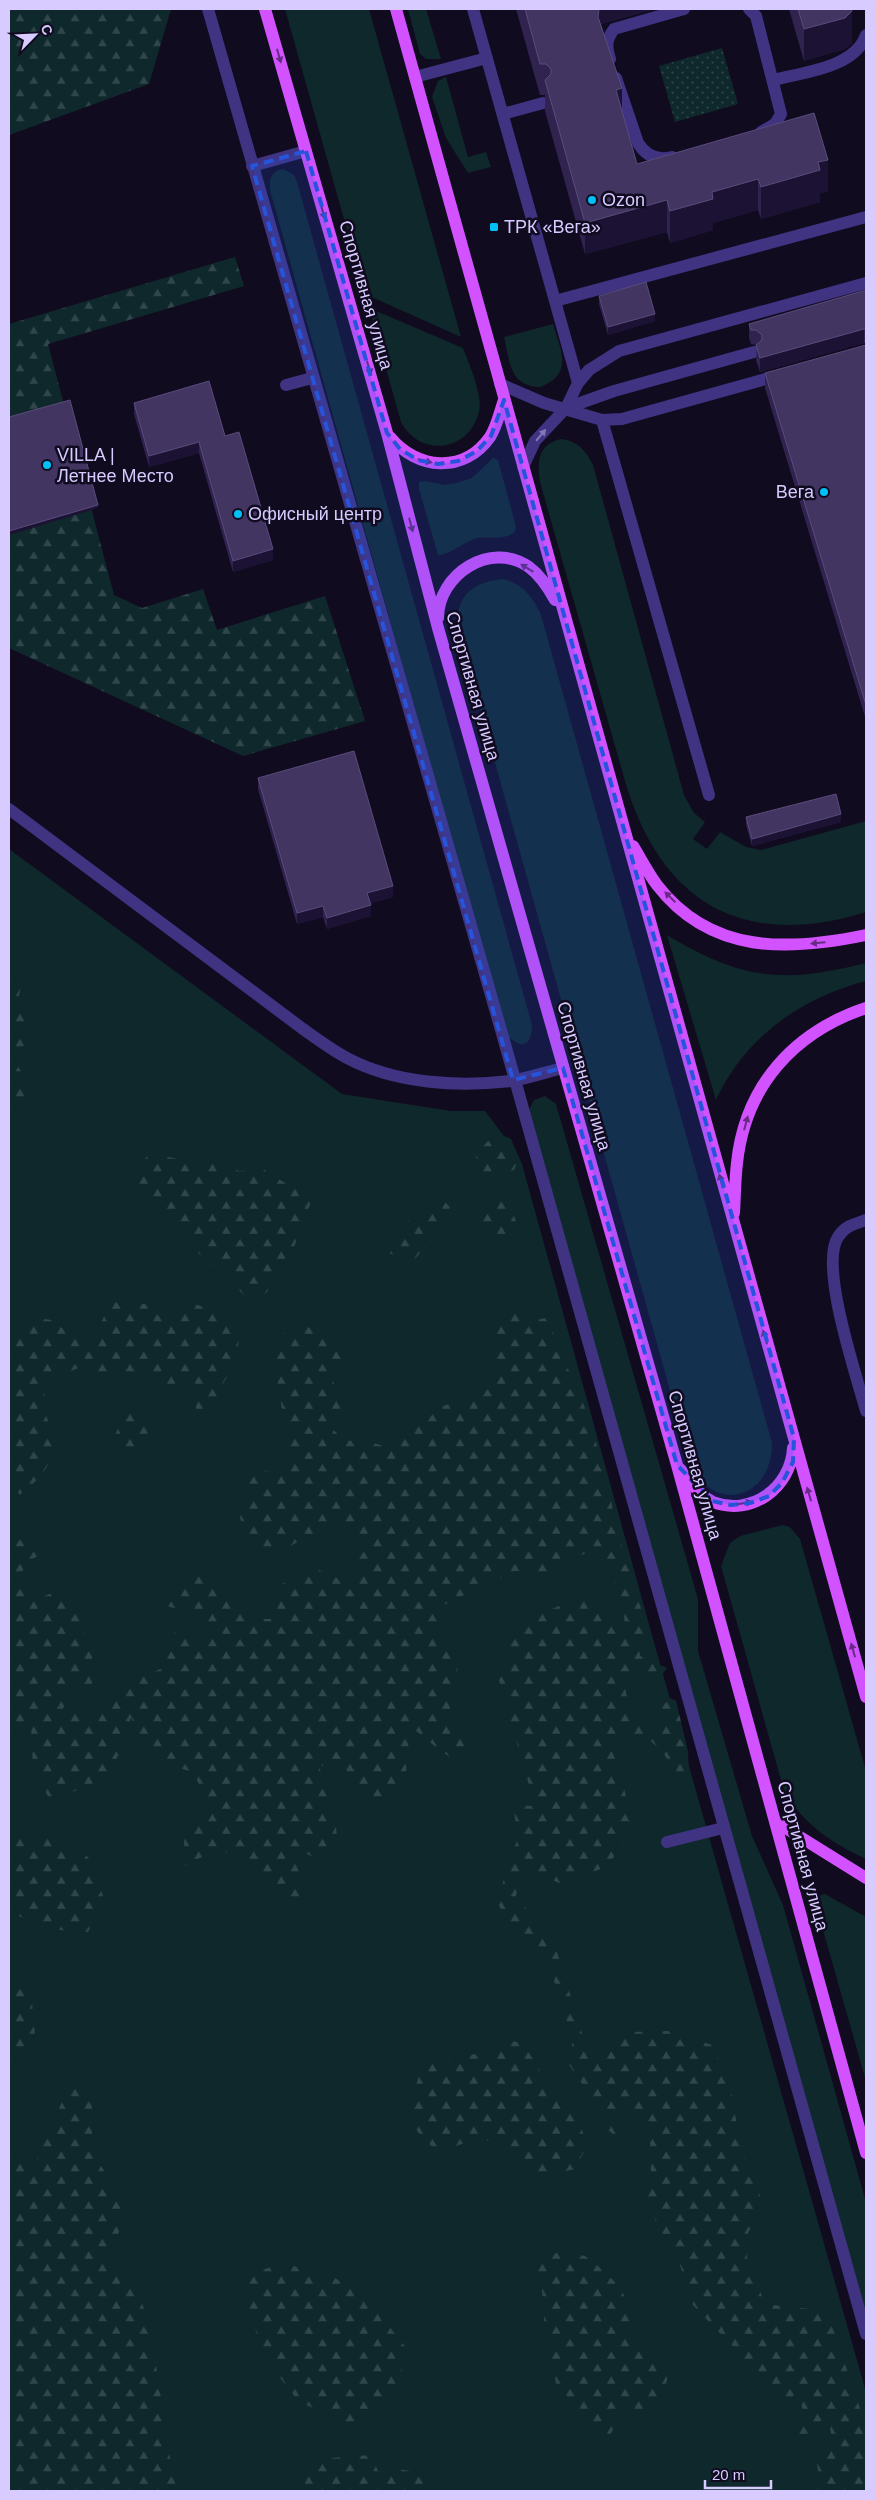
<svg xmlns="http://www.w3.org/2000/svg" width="875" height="2500" viewBox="0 0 875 2500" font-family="Helvetica,sans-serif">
<defs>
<pattern id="forest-firs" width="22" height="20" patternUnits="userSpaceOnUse" patternTransform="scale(1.25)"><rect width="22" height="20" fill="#0e282b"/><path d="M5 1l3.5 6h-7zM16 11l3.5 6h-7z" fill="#30464b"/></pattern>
<pattern id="park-dots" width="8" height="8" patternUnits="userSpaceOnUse" patternTransform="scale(1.25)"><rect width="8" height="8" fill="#0e282b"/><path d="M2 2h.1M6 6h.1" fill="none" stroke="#30464b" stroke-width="1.8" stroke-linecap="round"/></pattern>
</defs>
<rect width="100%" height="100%" fill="#110b20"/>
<path fill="#0e282b" d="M285,9H369L461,337L365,294Z
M408,9H426L441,59H426L420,54Z
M446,77L468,157L486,152L491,167L468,173L446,138L432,97L438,81Z
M283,169L294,175L297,182L532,1025C532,1049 519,1049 505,1033L270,190C269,179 271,171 283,169Z
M369,308L463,348C469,364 483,395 479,412C469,452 420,458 401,422Z
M553,324C561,351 574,374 540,387C509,386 510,361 504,337Z
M561,439C578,441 586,451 593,465L684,795L694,813L705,822L693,839L707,849L720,832L746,847L761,850L866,821V912C747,949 665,907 627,788L540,482C537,462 538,444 561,439Z
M493,458L498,460L516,527L515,531C507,541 489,536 477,538C466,541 447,556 438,555L419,489V482L425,481L444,485L456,483L472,478Z
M503,579C523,584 533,597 541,615L772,1443C772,1502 711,1514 690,1462L458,630C454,597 472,582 503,579Z
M9,849L342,1094L451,1111H485L504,1136L511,1139L522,1164L655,1646L866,2392V2491H9Z
M667,935C742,980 782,984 866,963V981C801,998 745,1037 716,1100Z
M545,1096L556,1104L698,1599V1651L752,1836L783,1905L865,2199L866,2310L863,2311L528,1112L534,1100Z
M783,1525L790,1527L800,1539L866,1771V1859C833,1844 798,1821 783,1787L721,1566L730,1543L740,1536Z
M825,1894L866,1917V2081L815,1902V1897Z"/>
<path fill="url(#forest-firs)" d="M9,9H171L149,84L9,135Z
M235,257L244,286L48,344L114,595L142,608L203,589L217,630L325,596L365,721L243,756L9,648V324Z
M9,970L21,986L17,1006L33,1022L27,1041L13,1059L31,1086V1106L9,1110Z
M488,1141L510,1145L519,1158L514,1170L496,1175H478L476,1154Z
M150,1153L161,1156L214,1164L240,1171L262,1168C278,1180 296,1188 312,1199L293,1250L281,1266L267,1292L251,1303L223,1273L192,1248L164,1210L141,1196L131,1175Z
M490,1197L510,1205L517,1224L513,1242L500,1246L487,1230L475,1220L479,1204Z
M441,1198L450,1207L441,1230L413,1261L385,1252L405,1223Z
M111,1302L147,1304L167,1324L177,1322L191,1303C212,1308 225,1320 240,1335L235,1363L221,1387L211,1410L199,1428L196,1410L195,1381L169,1391L148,1374L107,1378L86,1365L48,1380L42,1406C52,1427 58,1452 43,1473C37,1481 27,1488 20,1495L9,1480V1396L22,1385L10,1359L14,1334L33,1317L51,1320L86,1345L96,1333Z
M516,1311L532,1321L549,1317L558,1350L577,1386L593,1431L610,1494L617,1534L630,1566L639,1603L649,1631L639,1639L640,1656L667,1668L657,1682L624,1673L626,1693L634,1721L644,1727L659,1720L662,1707L670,1698L676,1701L688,1751L689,1774L676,1772C659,1746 654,1737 623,1734L610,1744L622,1778L632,1827L608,1866L585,1875L567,1886L547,1878L523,1861L516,1896L535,1920L550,1929L586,2046L600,2051L615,2044L630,2032L668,2031L712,2045L731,2088L740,2146L764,2205L748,2233L747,2257L765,2304L827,2311L866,2426V2491H814L820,2484L817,2464L833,2446L828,2416L819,2422L811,2438L794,2439L803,2411L798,2393L785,2401L693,2305L677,2256L660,2234L646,2191L651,2174L650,2141L634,2120L620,2108L617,2138L605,2127L590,2096L568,2063L573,2040L544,1949L509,1931L497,1900L518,1837L513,1805L535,1806L499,1680L510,1641L529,1618L559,1606L585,1588L625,1638L624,1610L611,1571L586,1553L546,1573L515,1571L437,1608V1632L458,1666L450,1709L468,1746L470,1769L442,1752L410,1726L405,1784L373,1801L341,1764L319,1766L335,1818L338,1845L312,1856L290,1849L311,1902L292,1900L238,1857L217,1849L185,1866L184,1839L209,1805L193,1772L151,1760L131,1717L123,1746L108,1775L83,1789L49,1798L33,1770L31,1725L25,1722L9,1750V1641L16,1637L9,1614V1541L42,1537L38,1556L24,1563L20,1589L40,1598L66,1587L79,1616L92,1652V1686L73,1690L59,1716L85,1711L107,1704L129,1683L171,1664L162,1651L177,1629L199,1644L212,1639L191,1610H183L166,1606L182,1577L212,1576L246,1619H271L280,1585L315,1568L343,1581L369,1602L356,1583L354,1540L339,1509L324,1539H302L275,1556L254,1551L240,1518L250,1469L285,1473L287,1440L273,1355L289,1325L314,1328L342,1339L350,1361L330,1371L343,1411L333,1429L344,1441L363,1440L391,1448L443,1406L486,1391L499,1377L494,1348L499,1315Z
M126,1411H136L156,1428L152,1439L140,1453L120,1456L115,1435Z
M22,1832L67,1843L88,1857L104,1898L88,1932L45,1929L9,1911V1842Z
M9,1987L31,1991L35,2035L9,2081Z
M504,2039L522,2043L540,2069L532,2084L549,2092L577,2113L587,2146L575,2169L546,2176L521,2168L499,2144L480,2138L438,2152C431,2145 420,2137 416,2129C405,2107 416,2083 425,2063L481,2053Z
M73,2077L92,2096V2149L126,2211L109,2261L135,2279L151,2332L173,2477L180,2491H17L9,2461V2137L31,2172Z
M562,2251L585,2256L602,2269L616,2283L629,2303L633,2333L653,2362L668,2376L663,2395L648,2414L627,2406L604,2445L576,2404L557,2388L545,2334L542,2289L528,2263Z
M281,2263L330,2275L366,2297L407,2349L396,2395L353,2425L299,2402L263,2356L241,2278Z
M371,2455L378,2471L388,2475L399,2469L415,2472L430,2491H301L317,2459Z"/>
<path fill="url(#park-dots)" d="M722,48L738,104L675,122L659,66Z"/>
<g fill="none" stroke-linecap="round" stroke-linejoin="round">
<path stroke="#3f3382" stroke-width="12" d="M208,9L503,1037L866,2334
M473,9L555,301L866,217
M749,9L756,16L781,114L775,124L761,132
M610,59C606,46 606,40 614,29L684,9
M415,77L487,58
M616,78L638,143C646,156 657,161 672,157
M774,80C803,72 855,68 866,35
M503,114L543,103
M252,166L306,151
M555,301L578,383
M500,384L544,403L602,420L622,419L780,375
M286,385L312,378
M566,408L614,391L754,352
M602,420L709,795
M523,467L535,441L566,408L578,383L589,370L619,351L866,283
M9,809L303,1029C317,1039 332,1050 347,1058C396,1084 458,1087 511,1081C529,1078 546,1072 563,1068
M866,1220C854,1224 845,1226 838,1237C819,1266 857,1377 866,1411
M667,1842L723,1828"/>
<path stroke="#d252ff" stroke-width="12" d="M265,9L387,433L438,628L677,1465L866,2153
M396,9L866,1697
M390,437C417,470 464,474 490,437C497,426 500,411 504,400
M438,618C438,575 490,540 529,567C541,576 548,587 555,600
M633,846C641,859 648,873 657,885C711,955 789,951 866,935
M734,1213C735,1196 735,1180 737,1163C745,1086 794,1032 866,1008
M680,1469C690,1480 699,1496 713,1502C752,1517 791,1487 793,1448
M776,1822L866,1878"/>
</g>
<path fill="#31234f" d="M516,9H655L601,24L622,112L637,164L814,113L828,191L820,193V202L761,219L758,210L713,223V230L670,243L667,232L585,254L545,111V95H540Z
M789,9H851L852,43L845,49L804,61Z
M866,290V343H864L760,372L756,360L757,345L751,344L749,338V324Z
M599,296L655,321L608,335L599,304Z
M866,345V720L765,388V373Z
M134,403L225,436L273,560L233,572L199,453L149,467L134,414Z
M258,778L393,897L371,903V916L327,929L323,917L297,924L258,789Z
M746,817L841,822L752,846L746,825Z"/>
<path fill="#1c1234" d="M595,9H655L599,25Z
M852,11V43L845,49L804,61V29Z
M622,88V120L616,90Z
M828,160V191L820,193V202L761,219V187L818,162Z
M758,179V210L713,223V230L670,243V211L712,192Z
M667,200V232L585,254V223Z
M655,314V321L608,335V327Z
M864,329V343L760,372V358Z
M199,442V453L149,467V456Z
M98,505V508L9,535V531Z
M273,549V560L233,572V561Z
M841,814V822L752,846V839Z
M393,886V897L367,904V893Z
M371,905V916L327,929V918Z
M323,906V917L297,924V913Z"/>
<path fill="#423562" stroke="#5a4c7b" d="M525,9H599L598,17L622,88L616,90L637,164L814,113L828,160L818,162L820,170L761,187L758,179L712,192L713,199L670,211L667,200L585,223L545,80L551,74V69L546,64H540Z
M798,9H851L852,11L845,18L804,29Z
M646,282L655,314L608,327L599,296Z
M866,290V329H864L760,358L756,345L762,340V335L756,330H751L749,324Z
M866,345V705L765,373Z
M209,381L225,436L239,432L273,549L233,561L199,442L149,456L134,403Z
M70,400L98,505L9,531V417Z
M354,751L393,886L367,893L371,905L327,918L323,906L297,913L258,778Z
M836,794L841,814L752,839L746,817Z"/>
<defs><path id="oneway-solid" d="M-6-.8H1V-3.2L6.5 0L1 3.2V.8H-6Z" transform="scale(1.25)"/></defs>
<g fill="#682b84">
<use href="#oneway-solid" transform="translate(279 56) rotate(74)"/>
<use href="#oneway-solid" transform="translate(323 212) rotate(74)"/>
<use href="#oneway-solid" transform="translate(369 368) rotate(74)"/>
<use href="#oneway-solid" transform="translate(425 461) rotate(13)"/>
<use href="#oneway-solid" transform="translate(411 525) rotate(75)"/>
<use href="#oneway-solid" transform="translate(527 568) rotate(-149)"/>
<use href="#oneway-solid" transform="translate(670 897) rotate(-135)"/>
<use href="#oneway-solid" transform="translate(818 943) rotate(175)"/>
<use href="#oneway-solid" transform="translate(746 1123) rotate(-75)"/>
<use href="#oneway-solid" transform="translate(721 1181) rotate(-105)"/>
<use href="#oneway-solid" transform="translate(765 1337) rotate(-106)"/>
<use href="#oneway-solid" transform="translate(809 1494) rotate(-106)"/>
<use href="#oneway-solid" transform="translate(745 1503) rotate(-10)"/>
<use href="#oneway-solid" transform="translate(853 1650) rotate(-106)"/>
</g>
<use fill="#8377ba" href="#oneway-solid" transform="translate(541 435) rotate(-50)"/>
<path fill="#2654da" fill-opacity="0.2" stroke="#2654da" stroke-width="4" stroke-dasharray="10 6" stroke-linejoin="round" d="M306,151L387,433L400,449L418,460L438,464L458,461L477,451L491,436L504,400L794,1438L793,1462L782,1483L769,1496L750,1503L731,1505L712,1501L677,1465L563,1068L513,1080L252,166Z"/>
<g fill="#00c1f6" stroke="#110b20" stroke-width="2">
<circle cx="592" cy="200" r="5"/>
<rect x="489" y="222" width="10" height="10" rx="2.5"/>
<circle cx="47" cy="465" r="5"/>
<circle cx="824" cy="492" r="5"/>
<circle cx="238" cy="514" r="5"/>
</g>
<g text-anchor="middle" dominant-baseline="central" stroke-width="5" stroke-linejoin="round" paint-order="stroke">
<g font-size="18" fill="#d7cbff" stroke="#110b20" text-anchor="start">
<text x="602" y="200">Ozon</text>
<text x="504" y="227">ТРК «Вега»</text>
<text x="57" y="455">VILLA |<tspan x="57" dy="21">Летнее Место</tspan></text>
<text x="814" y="492" text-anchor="end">Вега</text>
<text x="248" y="514">Офисный центр</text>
</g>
<g font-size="18" fill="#d7cbff" stroke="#110b20">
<text transform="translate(366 295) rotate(74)">Спортивная улица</text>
<text transform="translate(473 686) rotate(74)">Спортивная улица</text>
<text transform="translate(584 1076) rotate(74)">Спортивная улица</text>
<text transform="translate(695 1465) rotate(74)">Спортивная улица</text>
<text transform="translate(803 1856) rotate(75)">Спортивная улица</text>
</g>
</g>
<rect width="875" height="2500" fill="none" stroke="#d7cbff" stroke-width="20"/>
<g transform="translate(35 35) rotate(66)" stroke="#110b20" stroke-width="4" paint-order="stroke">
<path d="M0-4L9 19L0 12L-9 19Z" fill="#d7cbff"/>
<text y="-8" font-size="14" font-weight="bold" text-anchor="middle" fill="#d7cbff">С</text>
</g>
<path d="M705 2480v8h66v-8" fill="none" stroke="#d7cbff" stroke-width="2.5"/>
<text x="712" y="2480" font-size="15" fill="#d7cbff" stroke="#110b20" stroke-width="4" paint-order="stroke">20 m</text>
</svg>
